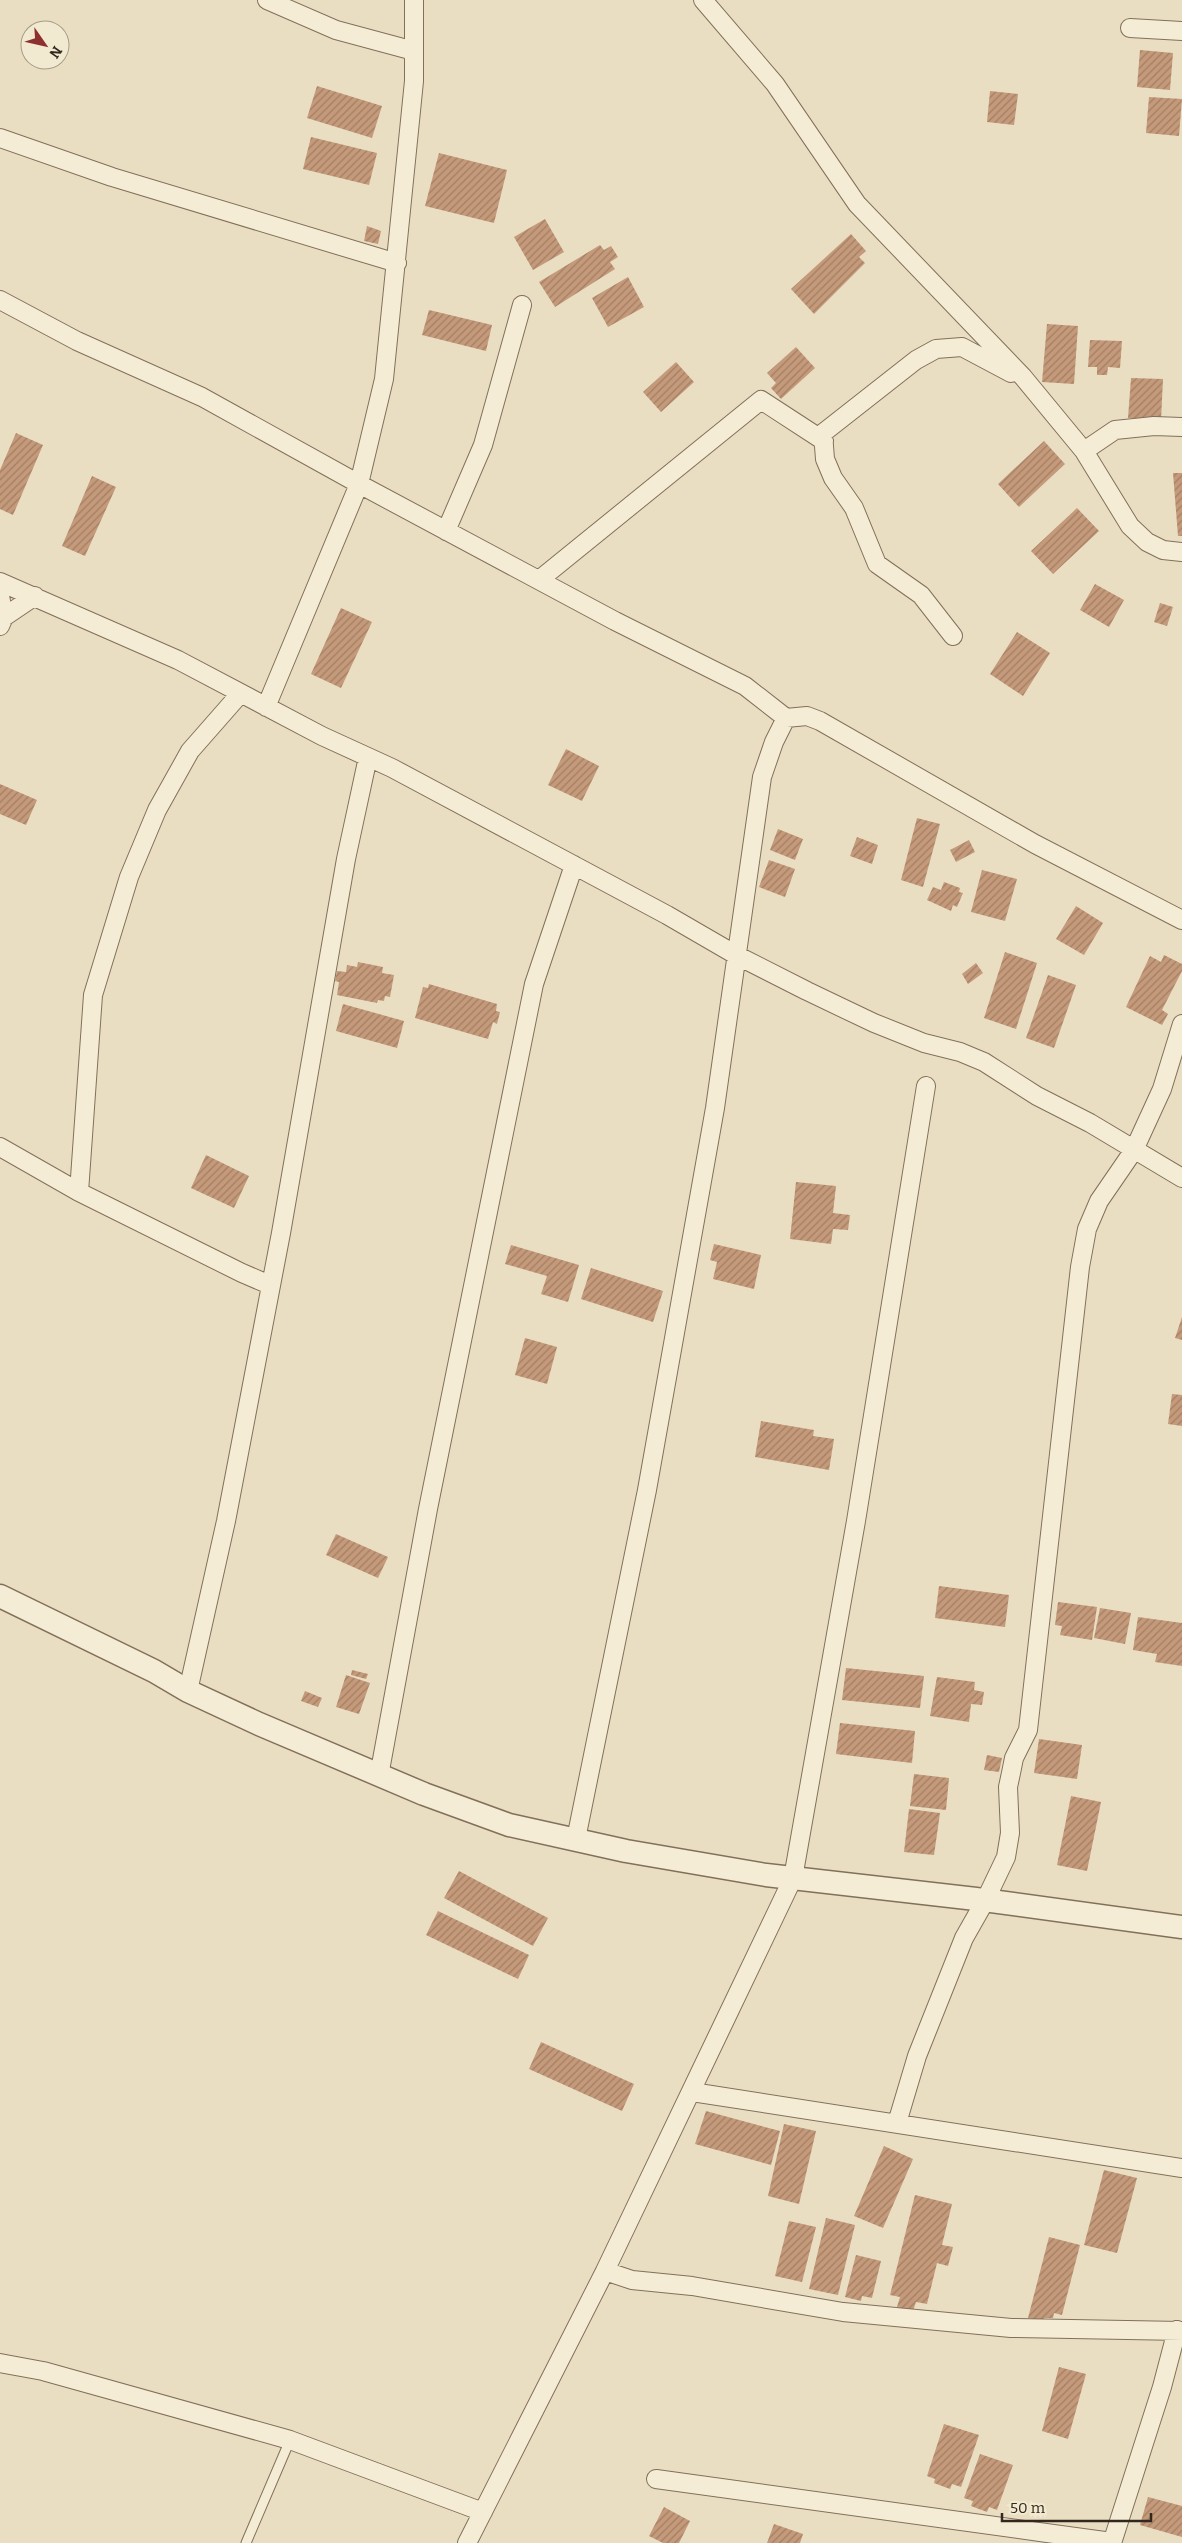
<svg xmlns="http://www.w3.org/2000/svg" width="1182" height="2543" viewBox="0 0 1182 2543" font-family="Bitter,serif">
<defs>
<pattern id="building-hatch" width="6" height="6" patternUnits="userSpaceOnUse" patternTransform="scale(1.25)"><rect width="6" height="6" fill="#c59a7b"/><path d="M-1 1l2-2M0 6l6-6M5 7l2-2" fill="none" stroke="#a17e64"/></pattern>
</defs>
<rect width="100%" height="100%" fill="#eadec2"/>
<path fill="url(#building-hatch)" d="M1140,50L1173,53L1170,90L1137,87Z
M317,86L382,106L372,138L307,118Z
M990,91L1018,94L1014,125L987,122Z
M1149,97L1182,99L1179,136L1146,133Z
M311,137L377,153L369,185L303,169Z
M439,153L507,170L494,223L425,206Z
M545,219L564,252L533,270L514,237Z
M367,226L381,231L378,244L364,241Z
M851,234L866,251L859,257L865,263L814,314L791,289Z
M600,245L604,250L611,246L618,257L610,262L615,269L555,307L539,282Z
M628,277L644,307L608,327L592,298Z
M429,310L492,325L486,351L422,335Z
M1047,324L1078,326L1074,384L1042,382Z
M1090,340L1122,341L1120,368L1108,367L1107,375H1097V367H1088Z
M796,347L815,368L781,399L771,388L776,383L767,373Z
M676,362L694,382L661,412L643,392Z
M1131,378L1163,379L1161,420L1128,418Z
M16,433L43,445L13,515L0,509V470Z
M1044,441L1065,464L1019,507L998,484Z
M1173,473H1182V536H1178Z
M92,476L116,487L85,556L62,546Z
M1077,508L1099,531L1053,574L1031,551Z
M1095,584L1124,600L1109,627L1080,610Z
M1160,603L1173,607L1167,626L1154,622Z
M341,608L372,622L341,688L311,674Z
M1017,632L1050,653L1023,696L990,674Z
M566,749L599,766L582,801L548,785Z
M0,784L37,800L26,825L0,814Z
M917,818L940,824L923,887L901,880Z
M778,829L803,839L795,860L770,850Z
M857,837L878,845L872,864L850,856Z
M969,840L975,852L956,862L950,850Z
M769,860L795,869L785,897L759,887Z
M982,870L1017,879L1005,921L971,912Z
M944,882L960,888L959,892L963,893L957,907L953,905L951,911L927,900L933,887L941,890Z
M1076,906L1103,923L1084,955L1056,939Z
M1005,952L1037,963L1016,1029L984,1018Z
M1164,955L1182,964V971L1162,1010L1168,1014L1162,1025L1126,1007L1150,956L1161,962Z
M358,962L383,967L382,973L394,975L390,997L385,996L384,1001L378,1000L377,1003L337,995L339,982L335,981L337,971L346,972L347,965L357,967Z
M976,963L983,973L968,984L962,974Z
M1048,975L1076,985L1054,1048L1026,1038Z
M429,984L497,1004L496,1011L500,1012L497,1024L493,1022L488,1039L415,1018L423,987L428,988Z
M343,1004L404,1021L397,1048L336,1031Z
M206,1155L249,1176L234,1208L191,1188Z
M796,1182L836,1186L833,1213L850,1215L848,1230L833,1229L831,1244L790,1239Z
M714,1244L761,1255L754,1289L713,1279L717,1262L710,1260Z
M511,1245L579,1265L568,1302L541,1294L547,1276L505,1264Z
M591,1268L663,1291L653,1322L581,1299Z
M1182,1317V1340L1175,1338Z
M525,1338L557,1347L547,1384L515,1375Z
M1172,1394L1182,1395V1426L1168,1424Z
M761,1421L814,1430L813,1436L834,1439L829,1470L755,1457Z
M336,1534L388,1557L378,1578L326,1555Z
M939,1586L1009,1595L1005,1627L935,1618Z
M1058,1602L1097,1607L1092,1640L1060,1635L1062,1626L1055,1625Z
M1100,1608L1131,1613L1125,1644L1094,1638Z
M1138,1617L1182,1623V1666L1155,1662L1157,1654L1133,1650Z
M846,1668L924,1676L920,1708L842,1700Z
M352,1670L368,1674L366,1679L351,1675Z
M346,1675L370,1683L359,1714L336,1707Z
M937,1677L975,1682L974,1690L984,1692L982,1705L971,1704L969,1722L930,1716Z
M305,1691L322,1698L318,1707L301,1701Z
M840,1723L915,1731L912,1763L836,1754Z
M1039,1739L1082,1745L1077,1779L1034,1773Z
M987,1755L1002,1758L999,1772L984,1770Z
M914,1774L949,1778L946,1810L910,1806Z
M1071,1796L1101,1802L1087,1871L1057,1865Z
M909,1809L940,1813L934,1855L904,1852Z
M459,1871L548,1918L533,1946L444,1898Z
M438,1911L529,1955L518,1979L426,1935Z
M541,2042L634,2084L622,2111L529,2069Z
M706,2111L780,2131L771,2165L695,2144Z
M784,2124L816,2131L799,2204L768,2196Z
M884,2146L913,2159L883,2228L854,2216Z
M1104,2170L1137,2178L1117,2253L1084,2245Z
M915,2195L952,2204L942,2245L953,2247L948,2266L937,2263L927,2304L916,2302L913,2311L897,2307L900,2297L890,2295Z
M826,2218L855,2225L838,2295L809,2289Z
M789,2221L816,2227L802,2282L775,2276Z
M1049,2237L1080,2245L1062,2315L1054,2313L1053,2318H1044L1043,2321L1028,2318Z
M856,2255L881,2261L872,2298L862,2296L861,2301L845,2297Z
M1059,2367L1086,2374L1068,2439L1042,2431Z
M944,2424L979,2435L961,2487L952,2484L950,2489L934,2483L935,2479L927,2476Z
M980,2454L1013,2465L997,2510L989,2507L987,2512L971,2506L973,2501L964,2498Z
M1148,2497L1182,2506V2537L1140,2525Z
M664,2507L690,2521L679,2543H663L649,2536Z
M774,2524L803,2534L800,2543H767Z"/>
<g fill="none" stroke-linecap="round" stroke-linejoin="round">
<defs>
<path id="service" d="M246,2543L290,2440"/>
<path id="minor" d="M267,0L336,30L414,51
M703,0L775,84L857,204L1023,377L1084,451L1130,526L1147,542L1163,550L1182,552
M1130,28L1182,31
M0,138L112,177L397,263
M0,300L77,341L202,397L359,484L615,621L745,686L786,718L774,742L762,777L715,1108L647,1490L576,1839
M1084,451L1115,430L1154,426L1182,427
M446,531L483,445L522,305
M539,580L761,400L824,441
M0,582L178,660L322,736L392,768L667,915L736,955L807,991L874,1023L924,1043L960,1052L984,1062L1037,1096L1090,1123L1182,1178
M0,596L4,617L0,626
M4,617L35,596
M953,636L921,595L877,564L854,508L833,478L825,459L823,433L916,360L936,349L962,347L1011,373
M266,707L359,484L384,379L414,81V0
M786,718L807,716L820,721L1035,844L1182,920
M926,1086L856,1521L793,1878L605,2271L632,2280L692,2286L843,2312L1011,2328L1182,2331
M0,1147L79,1192L242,1273L270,1285
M79,1192L93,995L129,877L157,810L190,751L240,694
M188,1691L226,1521L281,1233L346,859L368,757
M379,1776L428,1509L534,984L574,865
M692,2092L1182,2168
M897,2123L917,2056L964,1938L985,1901L1006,1857L1010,1833L1008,1787L1011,1773L1014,1758L1028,1730L1080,1267L1087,1229L1099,1201L1134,1150L1162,1089L1182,1024
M0,2363L43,2371L290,2440L483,2512
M656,2479L1112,2542
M467,2543L605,2271
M1112,2543L1162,2387L1177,2330"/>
<path id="tertiary" d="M0,1596L154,1671L188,1691L259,1724L424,1794L509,1825L626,1851L766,1875L976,1899L1182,1927"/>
</defs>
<use href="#service" stroke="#82705b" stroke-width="11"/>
<use href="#minor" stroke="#82705b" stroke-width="20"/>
<use href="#tertiary" stroke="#82705b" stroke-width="25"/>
<use href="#service" stroke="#f5ecd5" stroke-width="9"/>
<use href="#minor" stroke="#f5ecd5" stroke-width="18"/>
<use href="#tertiary" stroke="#f5ecd5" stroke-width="22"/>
</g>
<g transform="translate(45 45) rotate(124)"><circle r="24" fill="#f2e9d1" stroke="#a69c89"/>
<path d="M0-4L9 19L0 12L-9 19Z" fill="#8c3030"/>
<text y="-8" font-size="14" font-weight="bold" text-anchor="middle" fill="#33281e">N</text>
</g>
<path d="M1002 2513v8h149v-8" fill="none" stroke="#33281e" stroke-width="2.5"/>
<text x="1010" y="2513" font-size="15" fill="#33281e" stroke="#f2e9d1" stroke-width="4" paint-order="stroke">50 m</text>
</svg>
